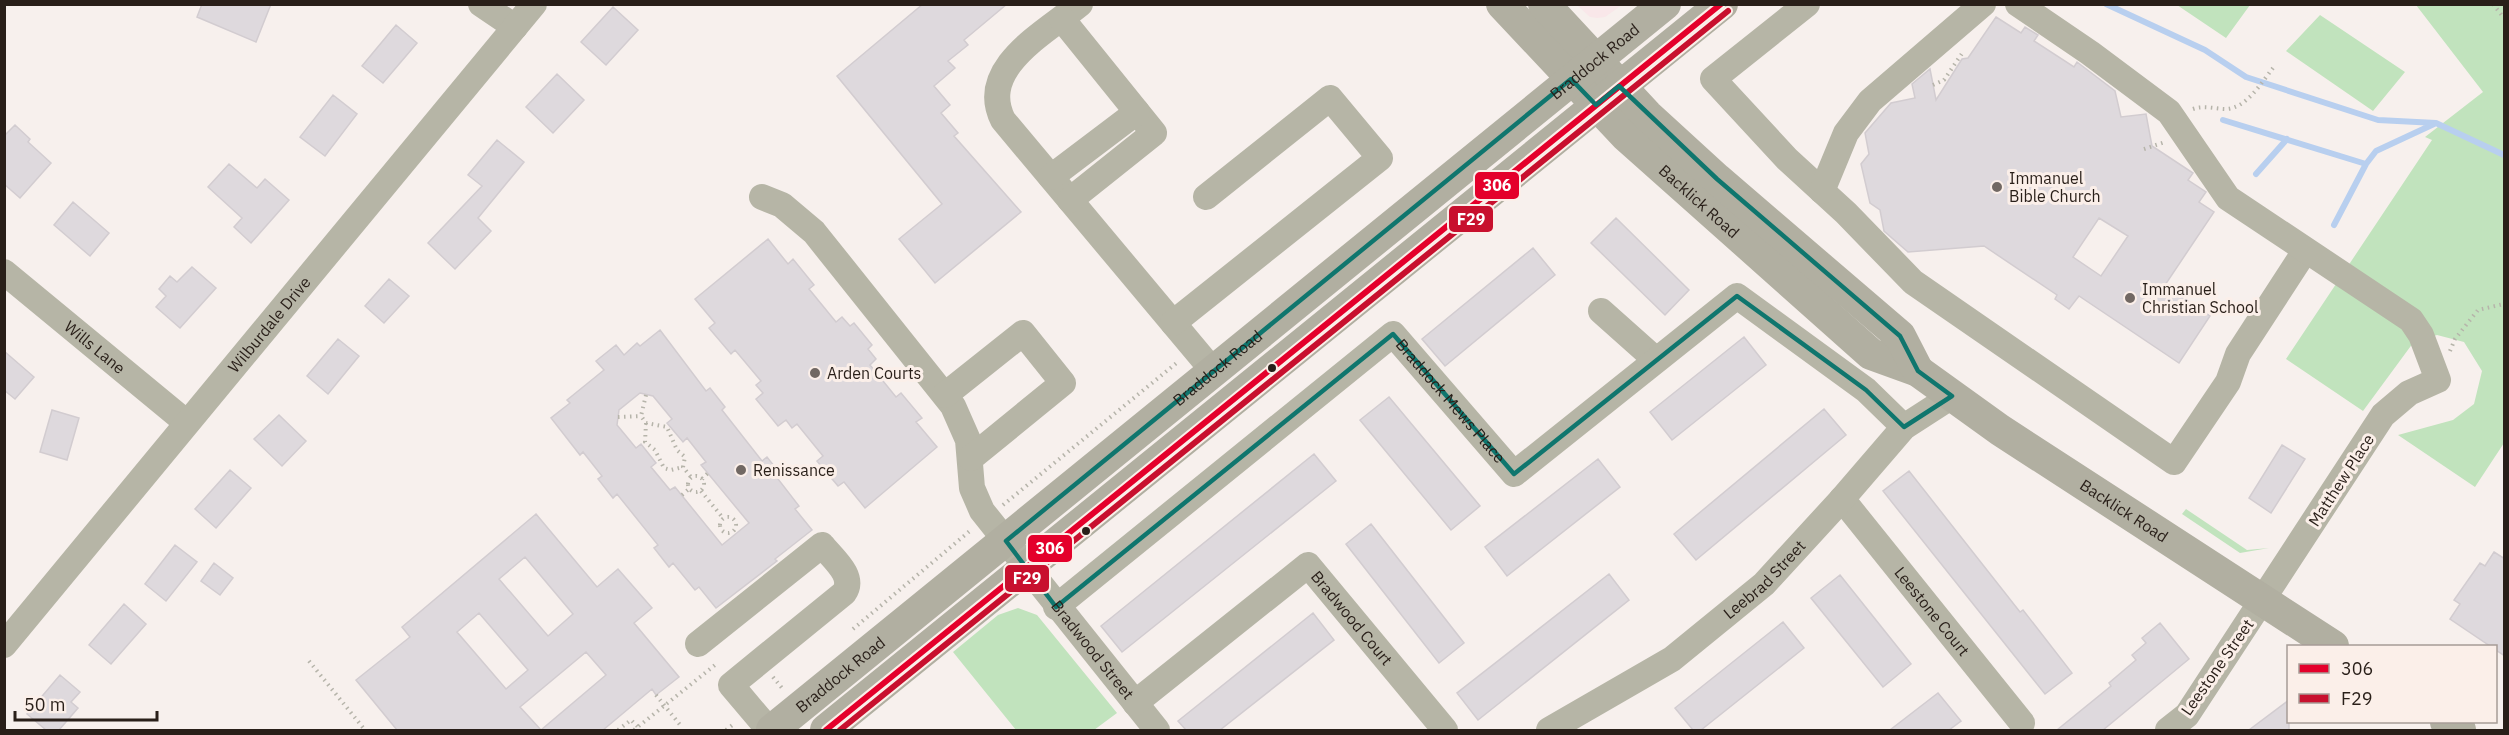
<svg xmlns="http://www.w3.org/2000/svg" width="2509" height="735" viewBox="0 0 2509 735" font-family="'IBM Plex Sans',sans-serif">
<rect width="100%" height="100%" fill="#f7f0ed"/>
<path fill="#f9e7e9" d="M1577,5H1622L1605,17L1597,18L1590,17Z"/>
<path fill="#c1e3bd" d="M2177,5H2250L2226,38Z
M2416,5H2504V443L2475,487L2398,435L2453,420L2474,404L2482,371L2464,342L2437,335L2413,343L2363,411L2286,359L2432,140L2425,137L2483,92Z
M2320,15L2405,72L2373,111L2286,51Z
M2186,509L2247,550L2269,548L2240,553L2182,514Z
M1018,608L1037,615L1117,713L1094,730H1016L953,652L998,615Z"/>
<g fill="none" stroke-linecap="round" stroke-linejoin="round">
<path stroke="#b8cfef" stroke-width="6" d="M2106,4L2205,50L2246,77L2378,120L2436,123L2504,155
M2223,120L2366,164
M2256,174L2287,139
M2334,225L2366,164L2376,151L2434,124"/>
</g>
<path fill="#ded9dd" stroke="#d2ccd0" stroke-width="1.5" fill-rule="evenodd" d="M202,4H271L256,42L197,17Z
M923,4H1007L964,40L968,45L948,61L955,68L934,86L950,105L941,113L958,133L954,136L1021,212L935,283L899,239L942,204L837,76Z
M613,7L638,30L606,65L581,42Z
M1996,17L2021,33L2025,27L2038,35L2034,41L2074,67L2077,62L2115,91L2121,117L2146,114L2152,146L2193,173L2188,180L2206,192L2199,202L2214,212L2165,285L2210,316L2179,363L2079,296L2069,309L2055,299L2057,295L1984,246L1908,252L1884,231L1880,210L1870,203L1861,164L1869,154L1865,133L1891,103L1915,98L1912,84L1930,69L1936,100L1962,59L1968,58ZM2099,218L2128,236L2101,276L2073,257Z
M396,25L417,43L383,83L362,66Z
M557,74L584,100L553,133L526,107Z
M333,95L357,114L325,156L300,137Z
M15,125L30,139L28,142L51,163L20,198L4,184V136Z
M497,140L524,162L478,218L491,231L455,269L428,243L482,186L468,175Z
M229,164L257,188L265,179L289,200L251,243L234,227L242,218L208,187Z
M73,202L109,233L90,256L54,225Z
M1616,218L1689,290L1665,315L1591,243Z
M768,239L788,264L793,259L814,285L809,289L836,322L842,317L850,326L854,323L872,345L868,349L876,359L870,365L896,397L901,393L922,418L916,422L937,447L865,508L844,482L838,486L817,461L823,456L797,424L792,428L786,420L778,426L756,399L763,393L756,385L761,381L735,350L731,354L709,328L715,323L695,299Z
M1533,248L1555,275L1445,366L1422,339Z
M192,267L216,288L180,328L156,307L166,296L159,289L170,276L177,282Z
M389,279L409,296L384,323L365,306Z
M660,330L706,391L710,388L725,407L722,410L762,461L767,457L782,476L778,479L799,506L795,509L812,530L775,559L777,561L716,608L699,587L695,590L673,563L669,567L654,548L658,545L617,494L613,498L598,479L602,476L583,452L580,455L551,418L570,403L567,400L604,370L596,361L616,345L624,355L637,343L640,346ZM640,393L653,396L672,419L667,423L683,442L687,438L706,462L701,465L749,523L722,545L675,487L670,490L651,467L656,463L641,444L636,448L617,425L619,410Z
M1744,337L1766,365L1672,440L1650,412Z
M338,339L359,356L328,394L307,376Z
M4,351L34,377L15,399L4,390Z
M1389,397L1480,506L1451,530L1360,420Z
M1824,409L1846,435L1696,560L1674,534Z
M52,410L79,418L67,460L40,452Z
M279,415L306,441L282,466L254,439Z
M2282,445L2305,459L2271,513L2249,498Z
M1314,454L1336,481L1122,652L1101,626Z
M1598,459L1620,487L1507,576L1485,547Z
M230,470L251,488L216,528L195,509Z
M1909,471L2020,612L2023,610L2072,673L2045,694L1883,491Z
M536,514L597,587L618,569L652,608L634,623L679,677L656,695L652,689L603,730H541L606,675L586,652L520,707L541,730H397L356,680L410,637L402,627ZM525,557L573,614L548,636L499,579ZM479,613L528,670L506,689L457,632Z
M1371,524L1464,643L1439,663L1346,544Z
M175,545L197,562L166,601L145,584Z
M2494,552L2505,559V656L2496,650V646H2490L2450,619L2460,604L2454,600L2480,563L2485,566Z
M214,563L233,578L220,595L201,581Z
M1609,574L1629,600L1478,720L1457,693Z
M1840,575L1911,664L1883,687L1811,598Z
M124,604L146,624L111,664L89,645Z
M1313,613L1334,640L1220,730H1186L1178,721Z
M1783,622L1804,648L1701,730H1693L1675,708Z
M2160,623L2189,659L2103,730H2057L2111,686L2109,683L2136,660L2132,655L2146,643L2142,638Z
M60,675L80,692L71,702L78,708L59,730H46L27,714Z
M1938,693L1961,721L1949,730H1890Z
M2289,700V730H2249Z"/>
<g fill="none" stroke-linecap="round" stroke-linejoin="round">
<path stroke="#b6b4aa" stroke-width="4" stroke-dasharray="1.5 4.5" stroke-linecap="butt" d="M2493,4L2504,18
M1933,85L1944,80L1963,52
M2193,109C2204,105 2215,109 2226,109C2247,108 2261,83 2273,68
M2144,149L2165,142
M2450,351L2455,339L2478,310L2504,304
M646,395L641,416L646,423L667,427L677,450L685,457L683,467L691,477
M618,417L641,416
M646,423L645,442L655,450L664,468L671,470L683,467
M688 484a8 8 0 1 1 16 0a8 8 0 1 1-16 0Z
M702,479L708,473
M701,491L723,518
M682,495L689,489
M1003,505L1179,361
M720 525a8 8 0 1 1 16 0a8 8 0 1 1-16 0Z
M853,629L971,530
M309,661L365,730
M773,677L782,688
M656,695L681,726
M618,730L631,720L638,727
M634,730L715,665
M726,730L735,723"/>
<g stroke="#b6b5a6" stroke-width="26">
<path d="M481,4L515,27"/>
<path d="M1080,4C1045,33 977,68 1003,120L1214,372"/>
<path d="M1807,4L1713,79L1787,159L1846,213L1913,282L2174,462L2228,382L2238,354L2305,251"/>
<path d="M2018,4L2090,53L2169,112L2228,198L2411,320L2421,335L2438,380L2409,393L2383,415L2187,715L2168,730"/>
<path d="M1062,19L1154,133L1070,200"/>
<path d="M1051,177L1137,112"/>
<path d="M1822,191L1846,133L1870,101L1983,4"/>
<path id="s1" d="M762,197L782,205L814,232L953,406L968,440L972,488L982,511L1157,730"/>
<path id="s2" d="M4,272L187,423"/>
<path d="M1601,311L1656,360"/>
<path d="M1173,323L1380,158L1330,98L1206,197"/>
<path d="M945,395L1023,333L1063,383L971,458"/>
<path id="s3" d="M1842,499L2022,723"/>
<path id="s4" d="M1056,607L1393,334L1514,474L1737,296L1866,390L1904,427"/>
<path d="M698,644L822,545C832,558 856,576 844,593L731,685L769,730"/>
<path id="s5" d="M4,645L534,4"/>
<path id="s6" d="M1135,703L1308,565L1445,730"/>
<path id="s7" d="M1549,730L1672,659L1764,584L1842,499L1904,427L1952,396"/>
</g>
<g stroke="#b1afa1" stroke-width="32">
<path id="s8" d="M1502,4L1626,136L1871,354L1918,371L2000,430L2333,646"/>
<path d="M1544,4L1647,115L1717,179L1900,336L1918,371"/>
<path d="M2446,722L2460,730"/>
<path id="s9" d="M772,730L1665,4"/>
<path d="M826,730L1722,4"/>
</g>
<defs>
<path id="bus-1" d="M826,730L1721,4"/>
<path id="bus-2" d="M840,730L1728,11"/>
</defs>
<use href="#bus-1" stroke="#fbefe9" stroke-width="10"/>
<use href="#bus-2" stroke="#fbefe9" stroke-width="10"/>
<use href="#bus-1" stroke="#e4002b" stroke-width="6"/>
<use href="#bus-2" stroke="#c8102e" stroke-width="6"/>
</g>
<path fill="none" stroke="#0f766e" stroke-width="4.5" stroke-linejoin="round" d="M1571,79L1596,105L1619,86L1717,179L1900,336L1918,371L1952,396L1904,427L1866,390L1737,296L1514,474L1393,334L1056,607L1006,541Z"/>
<g fill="#716863" stroke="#fbefe9" stroke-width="2">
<circle cx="1997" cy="187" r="6"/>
<circle cx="2130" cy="298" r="6"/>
<circle cx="815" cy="373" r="6"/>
<circle cx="741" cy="470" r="6"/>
</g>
<g fill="#291f19" stroke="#fbefe9" stroke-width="2">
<circle cx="1272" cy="368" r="5"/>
<circle cx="1086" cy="531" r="5"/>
</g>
<g text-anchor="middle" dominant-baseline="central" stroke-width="6" stroke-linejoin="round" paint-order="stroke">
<g font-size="16" fill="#291f19" stroke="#fbefe9">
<text stroke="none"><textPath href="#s9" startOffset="1060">Braddock Road</textPath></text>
<text stroke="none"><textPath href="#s8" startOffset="279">Backlick Road</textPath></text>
<text stroke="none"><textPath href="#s5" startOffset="416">Wilburdale Drive</textPath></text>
<text stroke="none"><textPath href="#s2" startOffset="118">Wills Lane</textPath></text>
<text stroke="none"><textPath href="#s9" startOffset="574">Braddock Road</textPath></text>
<text stroke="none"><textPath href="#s4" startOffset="522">Braddock Mews Place</textPath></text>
<text transform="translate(2341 480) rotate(-57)">Matthew Place</text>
<text stroke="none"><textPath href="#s8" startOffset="808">Backlick Road</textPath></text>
<text stroke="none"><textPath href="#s7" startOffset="264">Leebrad Street</textPath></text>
<text stroke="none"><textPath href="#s3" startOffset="144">Leestone Court</textPath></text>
<text stroke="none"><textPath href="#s6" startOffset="290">Bradwood Court</textPath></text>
<text stroke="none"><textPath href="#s1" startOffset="574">Bradwood Street</textPath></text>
<text transform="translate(2217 667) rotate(-55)">Leestone Street</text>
<text stroke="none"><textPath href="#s9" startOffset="88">Braddock Road</textPath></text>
</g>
<g font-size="16" fill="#291f19" stroke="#fbefe9" text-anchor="start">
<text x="2009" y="178">Immanuel<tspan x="2009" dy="18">Bible Church</tspan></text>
<text x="2142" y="289">Immanuel<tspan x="2142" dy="18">Christian School</tspan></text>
<text x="827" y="373">Arden Courts</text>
<text x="753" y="470">Renissance</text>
</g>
</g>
<g stroke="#fbefe9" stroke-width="2">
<rect x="1474" y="171" width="46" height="29" rx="6" fill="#e4002b"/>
<rect x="1448" y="205" width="46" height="28" rx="6" fill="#c8102e"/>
<rect x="1027" y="534" width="46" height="29" rx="6" fill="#e4002b"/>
<rect x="1004" y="564" width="46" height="29" rx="6" fill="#c8102e"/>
</g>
<g font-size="16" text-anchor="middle" font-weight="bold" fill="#fff">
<text x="1497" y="191">306</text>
<text x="1471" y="225">F29</text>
<text x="1050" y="554">306</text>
<text x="1027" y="584">F29</text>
</g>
<rect width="2509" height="735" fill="none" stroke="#291f19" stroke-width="12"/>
<rect x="2287" y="645" width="210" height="78" fill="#fbefe9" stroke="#a79c96" stroke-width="1.5"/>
<rect x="2299" y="664" width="30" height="9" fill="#e4002b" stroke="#a79c96" stroke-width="1.5"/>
<text x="2341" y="675" font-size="18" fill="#291f19">306</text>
<rect x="2299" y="694" width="30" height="9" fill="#c8102e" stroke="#a79c96" stroke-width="1.5"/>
<text x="2341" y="705" font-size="18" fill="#291f19">F29</text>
<path d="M15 711v9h142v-9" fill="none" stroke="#291f19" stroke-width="3"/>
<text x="24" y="711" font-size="18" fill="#291f19" stroke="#fbefe9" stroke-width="4.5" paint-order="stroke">50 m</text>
</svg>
